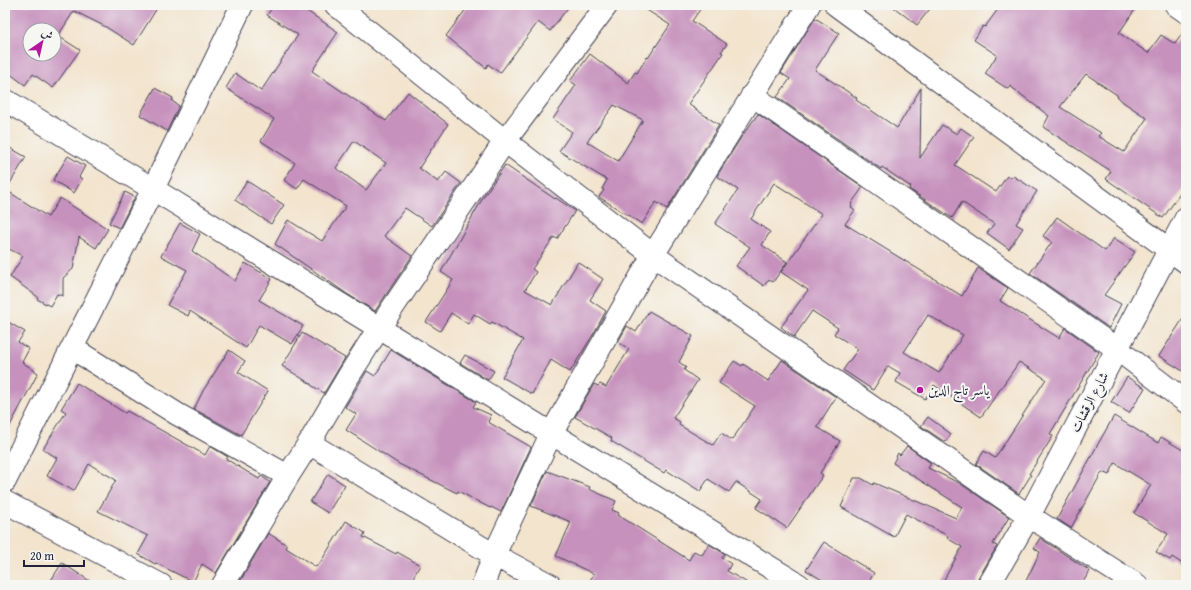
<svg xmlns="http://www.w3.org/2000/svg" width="1191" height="590" viewBox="0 0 1191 590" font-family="'Gentium Book Plus',Amiri,serif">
<rect width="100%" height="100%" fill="#f6f6f2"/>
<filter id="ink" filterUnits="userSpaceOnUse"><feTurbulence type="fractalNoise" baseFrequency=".025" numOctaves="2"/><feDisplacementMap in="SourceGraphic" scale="8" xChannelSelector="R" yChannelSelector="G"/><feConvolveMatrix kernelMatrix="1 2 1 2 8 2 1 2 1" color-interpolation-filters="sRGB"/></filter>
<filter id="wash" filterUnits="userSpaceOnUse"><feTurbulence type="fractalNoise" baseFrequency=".012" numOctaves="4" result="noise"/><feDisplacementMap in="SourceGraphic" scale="16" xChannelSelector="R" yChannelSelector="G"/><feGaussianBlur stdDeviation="0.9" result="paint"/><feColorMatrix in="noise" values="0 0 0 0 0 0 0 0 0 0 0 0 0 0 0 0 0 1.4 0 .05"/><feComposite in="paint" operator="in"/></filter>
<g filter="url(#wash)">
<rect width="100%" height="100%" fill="#f3e4ce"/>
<g id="blocks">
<path fill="#c691bd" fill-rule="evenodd" d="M5,5H159L134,45L106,27L74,11L58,36L80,50L53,88L33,74L25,85L5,70ZM30,30H54V54H30Z
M274,5H298L338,32L312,71L386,121L408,92L448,124L419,168L438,182L446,172L461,183L432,226L405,208L384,236L412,256L375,311L347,294L275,244L288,220L322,241L346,206L304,179L297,189L284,180L295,163L261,141L274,119L226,88L235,73L261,91L298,35L267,15ZM354,141L386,163L366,190L336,168Z
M469,5H570L550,31L538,22L500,73L488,64L486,68L446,36Z
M639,5H703L692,21L727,44L721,52L723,53L688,104L719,125L667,209L656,202L642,224L599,197L604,190L602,189L607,180L559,151L572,132L553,119L576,85L570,81L590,54L628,83L635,72L637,73L647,57L648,58L670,25ZM614,105L643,120L618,161L587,142Z
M891,5H933L917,25Z
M1001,5H1138L1119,33L1148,53L1161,35L1175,44L1186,28V185L1163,218L1106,179L1111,171L1043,127L1049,116L1010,86L1008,89L985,74L997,55L974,40L983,26L985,27ZM1086,74L1117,95V96L1123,102L1147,118L1124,152L1098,136L1101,133L1060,107Z
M815,18L839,33L815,70L857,98L856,100L897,128L921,88L920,158L942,125L957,134L961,128L974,137L955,165L996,192L1007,176L1011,178L1013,176L1037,191L1016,224L1023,228L1009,249L987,233L994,224L962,202L952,218L909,189L911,187L882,167L881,169L777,97L790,79L781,73Z
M155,88L173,98L172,101L179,106L167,131L140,115Z
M758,114L863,187L851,204L852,205L851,207L855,210L845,224L962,296L978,268L1008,288L1000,301L1059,338L1065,328L1099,352L1050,434L1053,436L1029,474L1031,475L1019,494L976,464L984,451L995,458L1046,379L1019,362L981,417L934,385L925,399L896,382L900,373L888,366L873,390L843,370L858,349L834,334L838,328L812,311L794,337L781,327L808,290L781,272L822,214L774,183L751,219L770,232L762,245L787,262L773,282L769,279L764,286L736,266L750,247L715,224L738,190L717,176L740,139ZM928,315L963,335L939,373L904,352Z
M5,145L26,157L6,190L48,217L60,198L108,229L96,248L79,237L73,269L63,278V296L57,294L50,306L37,299L38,297L10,277L23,256L5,247Z
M68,156L85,166L79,177L82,179L74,193L53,180Z
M505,165L555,199L556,198L575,211L557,239L554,237L532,269L536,272L525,290L552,305L578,262L603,279L590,300L606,311L594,333L570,372L551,360L532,394L502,377L523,340L492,322L490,324L474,314L468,324L451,313L440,331L426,322L453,280L441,272L484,196Z
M247,181L284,205L271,224L235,200Z
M125,192L135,197L119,228L109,223Z
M1057,217L1105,251L1114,238L1135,252L1104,295L1121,304L1109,328L1030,273L1052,242L1043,236Z
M180,223L200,234L192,251L235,281L245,263L272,279L259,300L303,326L292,344L259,325L246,348L190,311L188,316L167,305L187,270L161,256Z
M649,311L693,336L679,362L686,367L684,370L698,380L673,418L680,422L679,425L713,445L721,433L732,440L755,406L719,383L734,361L742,366L743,364L768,381L782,360L836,397L817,427L840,441L820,473L823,475L787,528L756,508L762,499L736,482L729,492L708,479L700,491L666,470L664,473L611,441L612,438L575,417L594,384L598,386L600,384L606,387L629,349L618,342L627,326L636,332Z
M1186,314V373L1159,356Z
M5,320L25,332L18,342L29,349L22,362L38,373L5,435Z
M302,333L345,358L324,393L311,385V384L282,366Z
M229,350L245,361L238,372L268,391L241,435L194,409L203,391Z
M391,350L476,402L473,407L491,415L488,422L531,447L501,512L491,507L490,508L458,491L457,493L399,464L346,430L356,414L345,407L367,371L375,376Z
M465,355L494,371L488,380L460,363Z
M1127,377L1145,388L1129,413L1111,402Z
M77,383L125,413L127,411L205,455L210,446L228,457L226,459L259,479L261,476L270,482L216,573L202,564L193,582L156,563L155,564L138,554L148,536L98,511L116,480L89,464L74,491L47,476L57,458L43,449L66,412L61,409Z
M1114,416L1158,443L1161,437L1186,452V566L1172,557L1170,560L1156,552L1168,534L1134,513L1151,485L1115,463L1109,475L1102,472L1071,528L1057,519L1103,435Z
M928,417L951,434L945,442L921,426Z
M907,446L931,463L928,468L961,484L1009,517L993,544L997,546L978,579L977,585H941L962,547L947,538L948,536L906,514L894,537L841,507L854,478H861L873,485L874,483L956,518L962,507L893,463L898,453L900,455Z
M547,471L590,487L589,489L616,501L612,510L619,513L618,515L689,560L694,551L702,555L709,544L725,554L722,558L731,564L727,571L751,585H587L594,574L556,556L571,522L531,506Z
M328,474L345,485L328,513L310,502Z
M346,521L365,533L363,537L396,554L397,552L420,565L409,585H238L268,533L287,545L286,548L316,567L319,563H320Z
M1040,538L1090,571L1081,585H1024L1040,552L1034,548Z
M824,542L874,573L867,585H830L806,570Z
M62,563L96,585H48Z"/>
</g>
</g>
<g filter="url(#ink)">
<use href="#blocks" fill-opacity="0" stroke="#413f51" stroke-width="1"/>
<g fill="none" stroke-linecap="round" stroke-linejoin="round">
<defs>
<path id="minor" d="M336,5L505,141L653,255L1029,516L1137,585
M836,5L1186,262
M1176,5L1186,12
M752,95L1117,349L1186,402
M5,100L153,189L379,328L799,585
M72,348L177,414L288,476
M309,443L494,555L550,585
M5,481L72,348L153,189L242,5
M5,502L161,585
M223,585L288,476L309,443L348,377L379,328L505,141L607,5
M483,585L494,555L551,434L653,255L809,5
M989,585L1029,516L1186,218"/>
</defs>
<use href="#minor" stroke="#413f51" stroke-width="24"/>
<use href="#minor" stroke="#fff" stroke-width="22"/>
</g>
</g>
<circle fill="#b5179e" stroke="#f6f6f2" stroke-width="1.5" cx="920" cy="390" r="4"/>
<g text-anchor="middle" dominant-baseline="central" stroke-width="4" stroke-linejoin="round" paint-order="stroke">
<g font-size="14" fill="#22223b" stroke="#f6f6f2" text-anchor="start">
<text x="928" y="390">ياسر تاج الدين</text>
</g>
<g font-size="14" fill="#22223b" stroke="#f6f6f2">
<text transform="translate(1089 402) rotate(-62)">شارع الرقشات</text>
</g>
</g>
<rect width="1191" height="590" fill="none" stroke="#f6f6f2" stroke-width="20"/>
<g transform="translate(42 42) rotate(34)"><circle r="19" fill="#f6f6f2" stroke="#a1a1a9"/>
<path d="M0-3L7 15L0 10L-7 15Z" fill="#b5179e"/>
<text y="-6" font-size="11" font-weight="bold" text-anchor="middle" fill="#22223b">ش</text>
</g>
<path d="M24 560v6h60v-6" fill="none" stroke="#22223b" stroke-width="2"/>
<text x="30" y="560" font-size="12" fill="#22223b" stroke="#f6f6f2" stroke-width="3" paint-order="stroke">20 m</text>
</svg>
